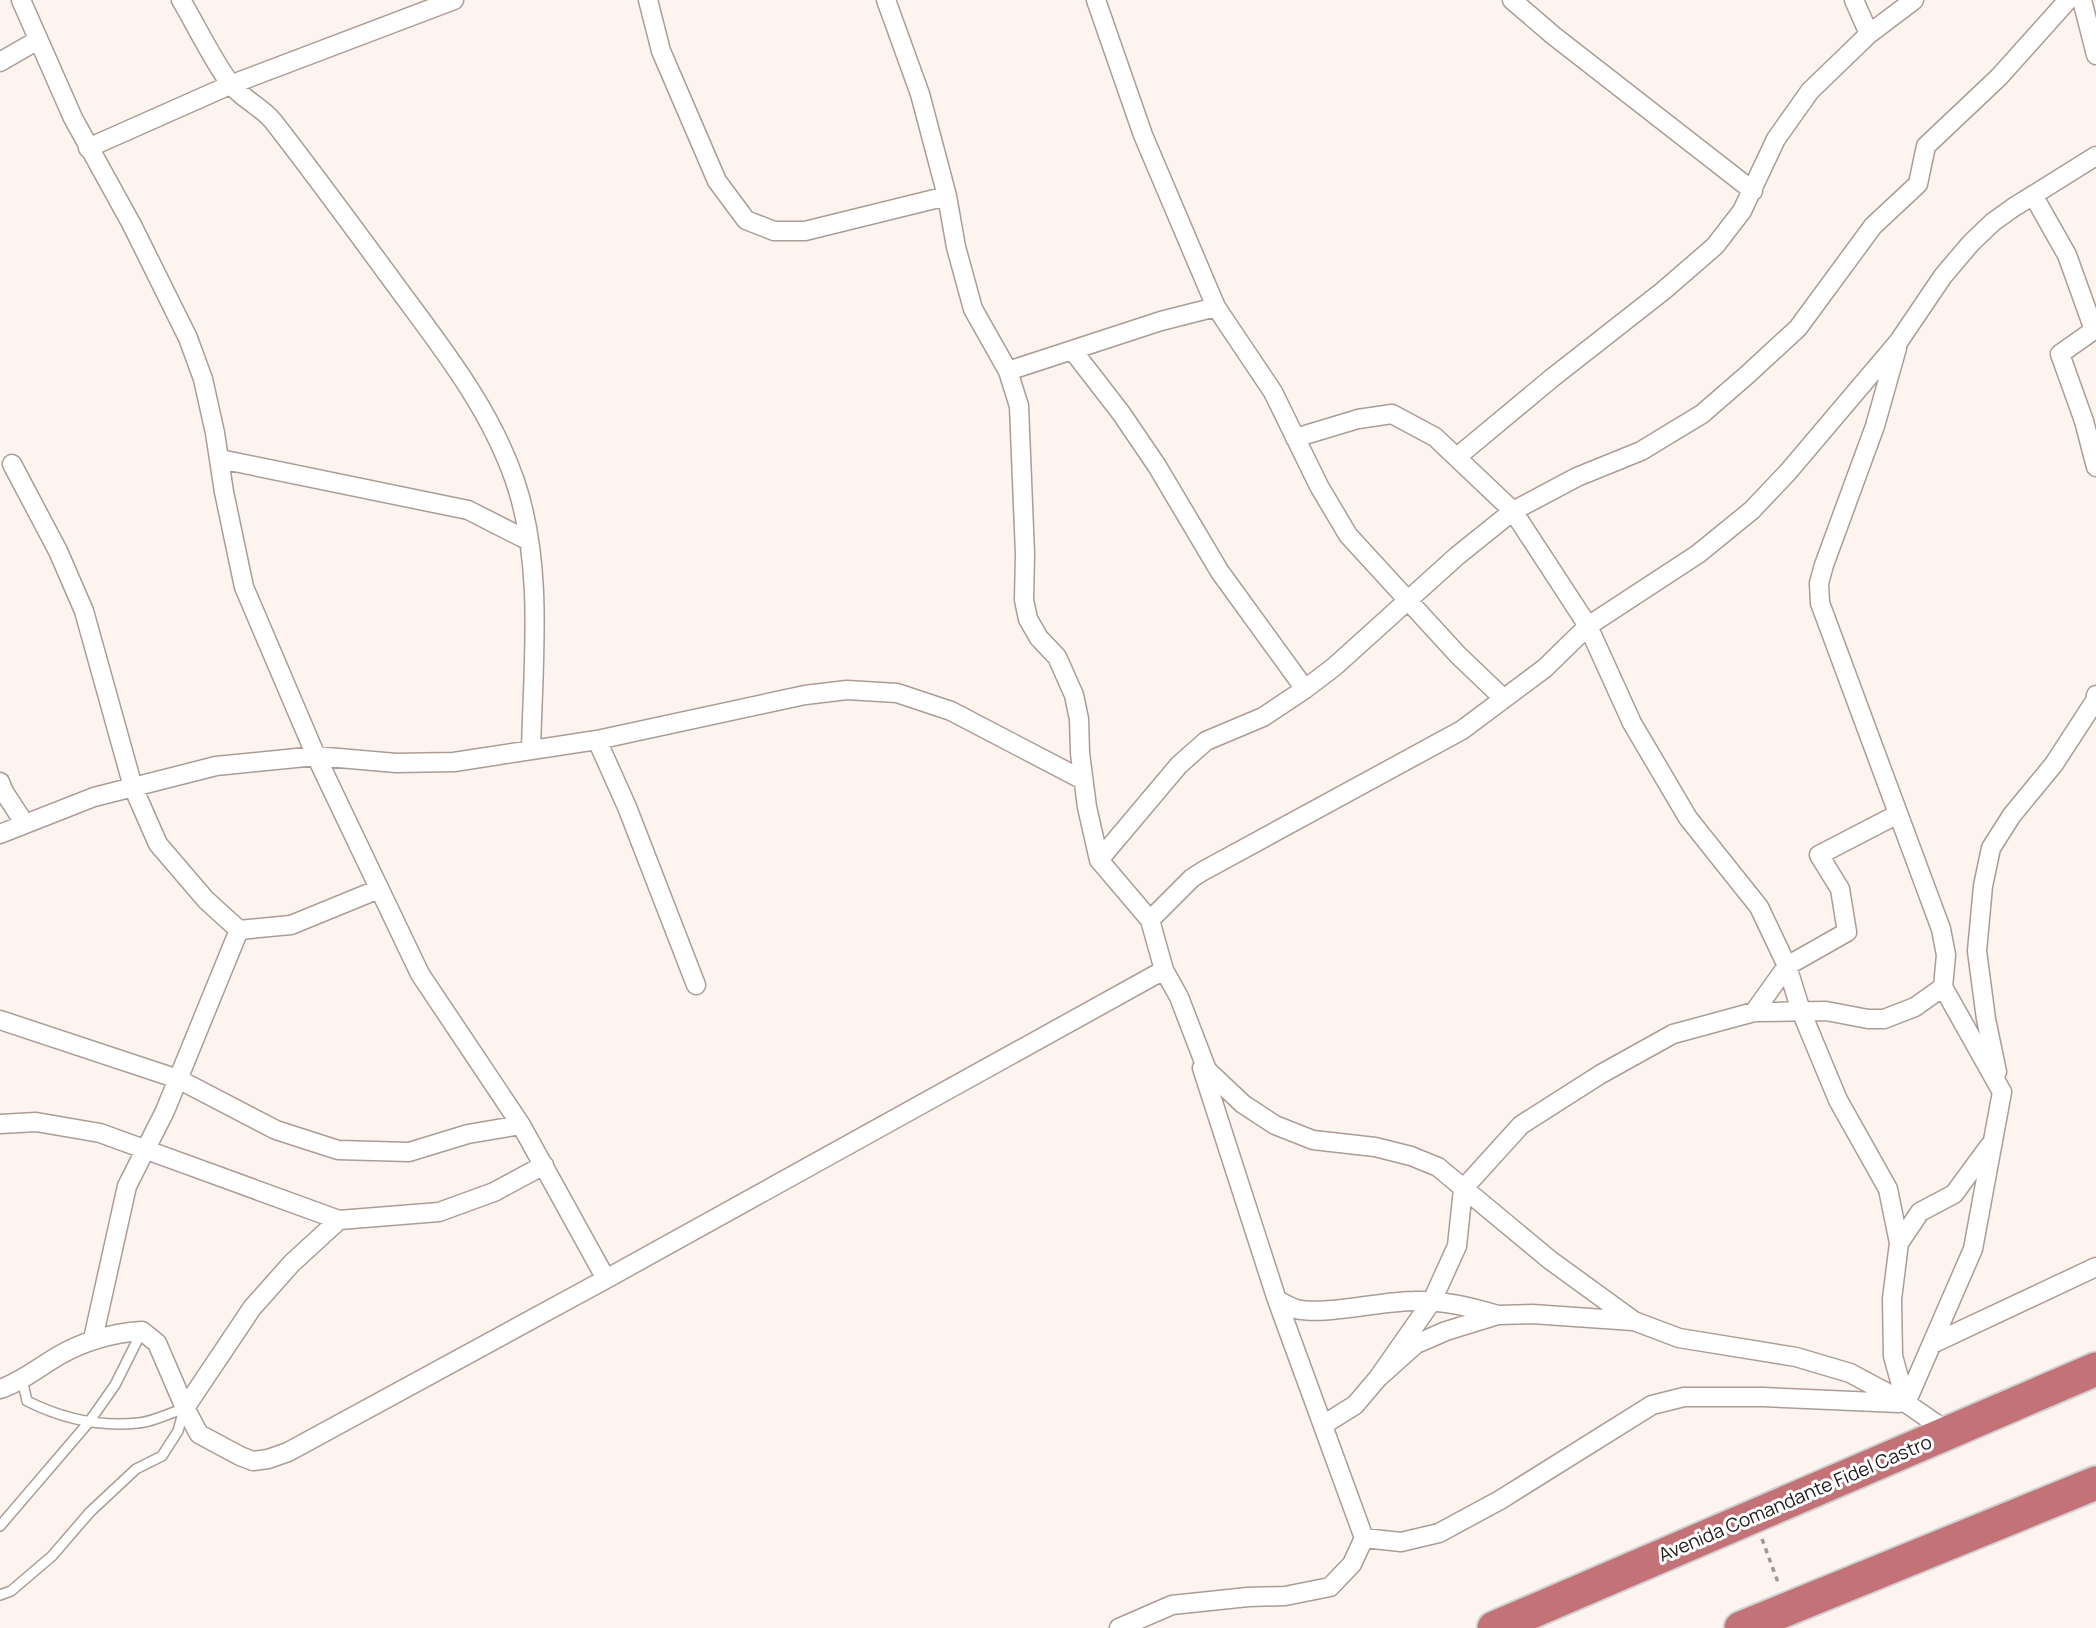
<svg xmlns="http://www.w3.org/2000/svg" width="2096" height="1628" viewBox="0 0 2096 1628" font-family="Manrope,sans-serif">
<rect width="100%" height="100%" fill="#fdf3ef"/>
<g fill="none" stroke-linecap="round" stroke-linejoin="round">
<defs>
<path id="service" d="M22,1379L27,1401C61,1418 100,1427 138,1423C153,1422 170,1413 185,1408
M0,1526L89,1422L115,1385L142,1331
M0,1595L11,1591L52,1556L90,1512L136,1469L162,1456L178,1431L184,1409"/>
<path id="minor" d="M21,0L73,118L132,225L188,338L203,379L215,433L224,492L244,587L316,756L420,974L521,1125L606,1279
M181,0C197,27 211,57 229,82C240,98 261,106 273,121C315,175 356,231 397,287C442,348 490,408 515,481C544,566 533,661 531,750
M648,0L661,51L717,181L746,220L774,231H805L947,196
M886,0L920,94L947,196L956,247L973,309L1008,371L1019,406L1025,554L1024,600L1028,619L1039,638L1057,657L1074,695L1079,719L1080,753L1087,807L1099,860L1150,920L1164,970L1179,997L1207,1070L1243,1104L1275,1125L1313,1140L1375,1147L1411,1156L1438,1167L1550,1260L1634,1321L1679,1338L1796,1357L1850,1373L1906,1403L1948,1432
M1096,0L1143,135L1216,307L1273,392L1319,486L1348,535L1458,655L1504,699
M1512,0L1554,36L1753,191
M1854,0L1869,34
M2082,0L2096,55
M0,62L38,40
M88,148L230,85L454,0
M2033,195L2067,255L2094,330L2060,354L2084,421L2096,467
M1897,348L1875,426L1824,565L1819,583L1820,603L1941,929L1946,955L1943,987L2002,1092L1973,1249L1906,1403
M1073,351L1121,413L1157,466L1220,572L1305,689
M1008,371L1161,321L1216,307
M1295,438L1358,419L1392,414L1435,437L1513,511L1588,626L1632,723L1688,818L1759,907L1787,966L1801,1011L1838,1100L1888,1189L1899,1243L1892,1299L1893,1356L1906,1403
M1457,457L1552,378L1663,291L1715,246L1742,211L1776,139L1810,91L1869,34L1914,0
M220,459L468,510L529,541
M12,464L58,551L84,611L133,787L158,844L206,900L239,930L291,925L379,889
M597,740L627,807L696,985
M0,782L4,792L25,824
M0,834L94,797L216,766L316,756L396,763L454,762L597,740L805,695L847,690L897,693L951,711L1083,780
M1099,860L1179,765L1206,741L1263,717L1305,689L1334,667L1457,556L1513,511L1577,477L1641,451L1702,414L1747,375L1798,328L1873,226L1918,184L1926,146L1999,77L2068,0
M1150,920L1192,878L1203,871L1462,730L1545,668L1588,626L1698,554L1752,510L1788,472L1899,341L1943,276L1971,243L1993,222L2014,207L2096,156
M1754,1012L1787,966L1847,932L1840,889L1819,855L1898,814
M0,1020L178,1079L276,1130L338,1150L409,1152L468,1134L521,1125
M1202,1068L1277,1300C1283,1303 1290,1307 1296,1309C1325,1316 1381,1301 1414,1301C1443,1300 1470,1307 1498,1315
M1997,1072L1986,1019L1977,951L1983,886L1991,848L2012,815L2054,764L2095,701L2096,695
M0,1124L36,1122L100,1133L339,1220
M1899,1243L1920,1212L1954,1194L1990,1145
M93,1339L127,1186L165,1111L239,930
M1932,1344L2096,1267
M1378,1378L1432,1301L1457,1246L1463,1189L1521,1125L1601,1074L1673,1034L1754,1012L1826,1011L1868,1019H1884L1915,1007L1943,987
M0,1389C21,1382 38,1368 58,1356C84,1341 112,1333 142,1331L157,1343L185,1408L199,1434L240,1456L253,1461L268,1459L288,1452L606,1279L1164,970
M185,1408L252,1308L292,1263L339,1220L439,1212L494,1192L544,1165
M1323,1425L1355,1405L1378,1378L1416,1344L1446,1331L1498,1315L1532,1314L1633,1321
M1364,1538L1401,1542L1439,1533L1500,1500L1652,1405L1684,1397H1763L1899,1403
M1119,1628L1172,1605L1248,1597L1285,1596L1330,1587L1352,1564L1364,1538L1277,1300"/>
<path id="motorway" d="M1494,1628L2096,1369
M1741,1628L2096,1483"/>
</defs>
<use href="#service" stroke="#ac9c96" stroke-width="12"/>
<use href="#minor" stroke="#ac9c96" stroke-width="21"/>
<use href="#motorway" stroke="#d2d1d1" stroke-width="37"/>
<path stroke="#a09895" stroke-width="3.5" stroke-dasharray="5 5" stroke-linecap="butt" d="M1762,1539L1779,1585"/>
<use href="#service" stroke="#fff" stroke-width="9"/>
<use href="#minor" stroke="#fff" stroke-width="18"/>
<use href="#motorway" stroke="#c37378" stroke-width="33"/>
</g>
<g text-anchor="middle" dominant-baseline="central" stroke-width="6" stroke-linejoin="round" paint-order="stroke">
<g font-size="19" fill="#201a18" stroke="#fff">
<text transform="translate(1795 1498) rotate(-23)">Avenida Comandante Fidel Castro</text>
</g>
</g>
</svg>
